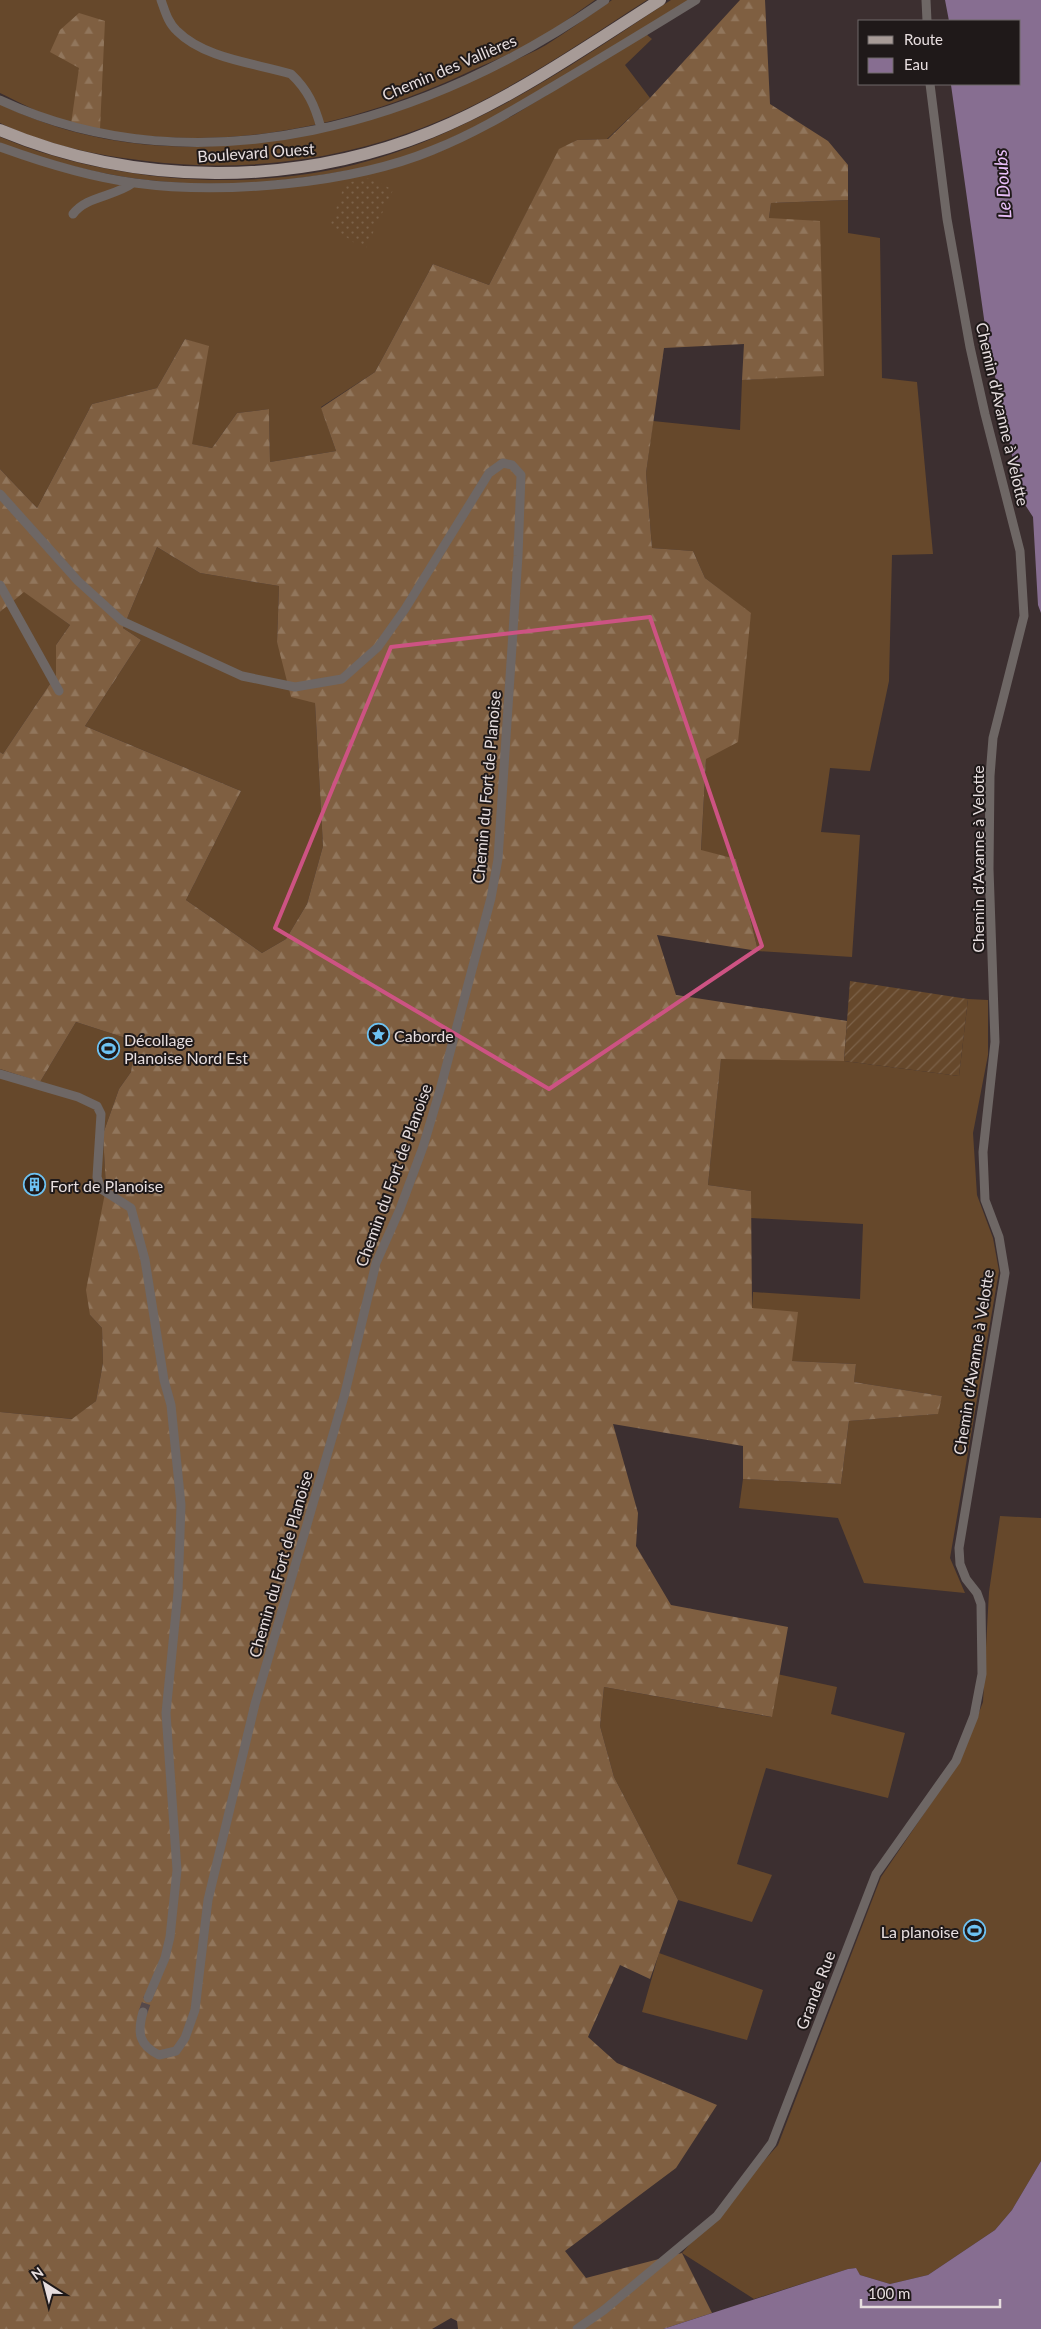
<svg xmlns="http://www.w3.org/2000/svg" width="1041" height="2329" viewBox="0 0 1041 2329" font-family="Lato,sans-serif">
<defs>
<pattern id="forest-firs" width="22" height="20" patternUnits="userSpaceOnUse" patternTransform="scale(1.25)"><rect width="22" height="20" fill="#7f5f41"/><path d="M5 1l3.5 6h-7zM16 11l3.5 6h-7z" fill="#91765c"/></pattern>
<pattern id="park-dots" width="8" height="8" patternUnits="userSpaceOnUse" patternTransform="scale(1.25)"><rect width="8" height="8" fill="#66482b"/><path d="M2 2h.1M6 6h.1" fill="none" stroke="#7c6249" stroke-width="1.8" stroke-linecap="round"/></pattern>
<pattern id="garden-furrows" width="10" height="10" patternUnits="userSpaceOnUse" patternTransform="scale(1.25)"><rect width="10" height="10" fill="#66482b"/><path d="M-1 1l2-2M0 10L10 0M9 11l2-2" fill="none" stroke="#7c6249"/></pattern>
</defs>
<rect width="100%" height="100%" fill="#3c2f30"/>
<path fill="#66482b" d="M0,0H595C576,13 558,27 538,39C520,50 497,59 477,68C350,129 213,157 73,124C48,118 23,104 0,93Z
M612,0H647C591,36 536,74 476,104C373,156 260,175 146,161C96,155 46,145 0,123V104C154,180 336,145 485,74C505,64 527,56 546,45C568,31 590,15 612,0Z
M671,0H689C601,53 514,113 419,152C391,164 357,169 327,174C210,193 111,185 0,143V137C110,183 253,194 368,161C405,151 442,135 477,118C545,85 608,41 671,0Z
M646,34L652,39L625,65L650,98L607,139L577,140L559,150L489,285L433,264L375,372L321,407L336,451L270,462L269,409L237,413L212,448L191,444L208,347L185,339L157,388L92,404L37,508L0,469V150L163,189L370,174L437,153L514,115Z
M848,200V233L880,238L882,378L917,382L933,554L892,555L889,681L870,771L830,768L821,832L860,835L852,957L758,951L736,859L701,851L706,759L751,614L705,578L693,551L652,548L646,473L653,421L740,430L742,380L824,375L769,218L771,203Z
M157,547L200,573L279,586L277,642L315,703L323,846L307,904L286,939L262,953L186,900L241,791L85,726L141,640L123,628Z
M24,591L70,625L56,645V675L3,754L0,752V612Z
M968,999L988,1000V1055L973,1133L977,1195L993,1238L999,1271L950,1558L965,1593L864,1583L838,1518L739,1508L743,1479L841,1484L849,1421L937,1414L942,1396L854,1382L856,1364L792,1361L752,1308L753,1292L860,1299L863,1224L751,1218V1191L708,1185L721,1058L844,1061L959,1076Z
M76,1022L135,1041L131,1072L119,1089L103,1134L106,1188L90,1315L102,1328L103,1363L96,1401L73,1419L0,1412V1069L40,1082Z
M1000,1516L1041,1518V2161L1012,2210L995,2230L928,2275L890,2284L860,2275L855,2268L848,2269L754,2299L682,2253L778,2145L881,1877L961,1759L983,1702L989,1592Z
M777,1674L837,1687L831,1714L905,1733L888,1798L766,1768L737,1864L772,1875L752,1922L678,1900L614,1777L600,1726L604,1687L771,1717Z
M659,1953L763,1990L747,2040L642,2012Z"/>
<path fill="url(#forest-firs)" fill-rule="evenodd" d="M740,0H765L770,104L828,141L848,165V200L771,203L769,218L820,221L824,376L742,380L744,344L664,348L646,473L652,548L693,551L705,578L751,613L738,742L706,759L701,850L736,859L758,951L657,935L676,995L847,1021L844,1061L721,1059L708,1185L751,1191L752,1308L798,1312L792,1361L856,1364L854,1382L942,1396L938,1414L849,1421L841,1484L743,1479V1446L613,1424L638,1513L636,1546L671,1605L788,1627L772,1717L604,1687L600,1726L614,1777L678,1900L650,1979L620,1965L588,2037L617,2063L717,2105L676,2168L565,2251L586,2278L682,2253L712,2313L663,2329H458L457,2321L451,2318L432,2329H0V1412L72,1419L96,1401L103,1363L102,1328L90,1315L86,1290L106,1188L103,1134L119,1089L131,1072L135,1041L76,1022L40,1082L0,1069V752L3,754L56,675V645L70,625L24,592L0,612V469L37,508L92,404L157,388L185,339L209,346L192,444L212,448L237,413L269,409L270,462L336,451L321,408L375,372L433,264L489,285L559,149L577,140L608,139L650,98ZM157,547L200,573L279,586L277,642L291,697L315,703L323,846L307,904L286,939L262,953L186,900L241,791L85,726L141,640L123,628Z
M79,13L105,21L100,129L71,124L79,68L50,52L60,30Z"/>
<path fill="url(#park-dots)" d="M371,178L393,190L365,250L330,226L345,183Z"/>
<path fill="url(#garden-furrows)" d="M850,981L968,999L959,1076L844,1061Z"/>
<path fill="#876e91" d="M945,0H1041V613L1038,605L1033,517L1020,497L1004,414L988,347L951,85L1020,84V21H949Z
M1041,2161V2329H663L848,2269L856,2268L860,2275L890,2284L928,2275L995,2230L1012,2210Z"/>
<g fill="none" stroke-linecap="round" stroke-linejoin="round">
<path stroke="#56494a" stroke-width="9" stroke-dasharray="9 4.5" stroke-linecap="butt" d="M143,2012L148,1998"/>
<path stroke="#6e6765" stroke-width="9" d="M161,0C165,11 168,23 177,31C205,59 255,63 291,74C308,90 315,106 321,128
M926,0L927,21
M0,100C200,193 433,121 605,0
M0,147C44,163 89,177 135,183C223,195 351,184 433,150C476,133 515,109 554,86C601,58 649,29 696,0
M73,214C86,196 114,197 133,183
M0,494L78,581L122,621L242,676L295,687L342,679L378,647L405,609L489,473L503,463L512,465L521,475L518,556L501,813L498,859L491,898L440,1090L423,1147L400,1209L376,1263L345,1393L255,1704L208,1900L195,2010L185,2038L176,2051L159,2055C139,2045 137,2033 143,2012
M0,585L59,691
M0,1074L78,1097L97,1106L101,1114L97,1177L101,1189L131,1208L145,1260L164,1380L171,1405L181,1505L178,1592L166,1713L177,1870L170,1937L165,1958L148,1998
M577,2329L604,2310L717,2216L772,2143L876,1874L956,1761L974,1716L982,1674L981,1604L977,1593L966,1579L960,1564L959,1548L1005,1273L999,1237L985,1200L983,1152L995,1042L989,869L990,776L993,738L1024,616L1020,551L985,414L970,347L947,219L930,84"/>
<path stroke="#a79b97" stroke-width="12" d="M0,130C136,187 295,187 431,132C512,99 586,47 660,0"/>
</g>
<path fill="none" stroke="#cd5383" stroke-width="4" stroke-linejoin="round" d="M650,617L762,946L549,1089L275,928L391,647Z"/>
<defs>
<symbol id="sight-ring" viewBox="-11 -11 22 22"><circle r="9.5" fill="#1f1919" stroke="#6dc2f3" stroke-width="1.5"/><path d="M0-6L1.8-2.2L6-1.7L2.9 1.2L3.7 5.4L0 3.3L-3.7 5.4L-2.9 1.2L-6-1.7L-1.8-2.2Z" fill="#6dc2f3"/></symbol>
<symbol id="stadium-ring" viewBox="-11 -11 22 22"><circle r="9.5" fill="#1f1919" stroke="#6dc2f3" stroke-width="1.5"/><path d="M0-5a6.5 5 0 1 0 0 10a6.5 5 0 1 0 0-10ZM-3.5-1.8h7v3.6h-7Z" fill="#6dc2f3"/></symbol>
<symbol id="building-ring" viewBox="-11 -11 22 22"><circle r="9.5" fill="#1f1919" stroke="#6dc2f3" stroke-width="1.5"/><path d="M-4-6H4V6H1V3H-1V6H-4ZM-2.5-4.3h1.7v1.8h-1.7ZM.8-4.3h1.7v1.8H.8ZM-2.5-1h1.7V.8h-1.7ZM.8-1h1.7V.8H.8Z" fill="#6dc2f3"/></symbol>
</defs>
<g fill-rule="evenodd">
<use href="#sight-ring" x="366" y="1022" width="25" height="25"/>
<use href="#stadium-ring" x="96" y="1036" width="25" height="25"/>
<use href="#building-ring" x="22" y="1172" width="25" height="25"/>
<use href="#stadium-ring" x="962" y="1918" width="25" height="25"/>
</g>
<g text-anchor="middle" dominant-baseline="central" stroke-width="4" stroke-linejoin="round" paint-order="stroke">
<g font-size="16" fill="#e7dedf" stroke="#1f1919">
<text transform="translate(449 67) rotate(-23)">Chemin des Vallières</text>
<text transform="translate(256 152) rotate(-4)">Boulevard Ouest</text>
<text transform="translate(1003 414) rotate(77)">Chemin d'Avanne à Velotte</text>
<text transform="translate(486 787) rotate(-85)">Chemin du Fort de Planoise</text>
<text transform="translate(977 859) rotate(-90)">Chemin d'Avanne à Velotte</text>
<text transform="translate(393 1175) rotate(-70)">Chemin du Fort de Planoise</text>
<text transform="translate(973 1362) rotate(-81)">Chemin d'Avanne à Velotte</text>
<text transform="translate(280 1564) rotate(-74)">Chemin du Fort de Planoise</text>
<text transform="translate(815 1990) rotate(-69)">Grande Rue</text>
</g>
<g font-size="16" fill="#e7dedf" stroke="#1f1919" text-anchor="start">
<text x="394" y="1035">Caborde</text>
<text x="124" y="1039">Décollage<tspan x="124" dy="18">Planoise Nord Est</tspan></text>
<text x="50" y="1185">Fort de Planoise</text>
<text x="959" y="1931" text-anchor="end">La planoise</text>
</g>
<g font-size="18" font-style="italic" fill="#eac0fa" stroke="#1f1919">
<text transform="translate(1002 184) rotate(-94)">Le Doubs</text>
</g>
</g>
<rect x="858" y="20" width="162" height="65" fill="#1f1919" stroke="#6f6868"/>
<rect x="868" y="36" width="25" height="8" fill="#a79b97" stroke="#6f6868"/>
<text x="904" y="45" font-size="15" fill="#e7dedf">Route</text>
<rect x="868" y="58" width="25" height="15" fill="#876e91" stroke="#6f6868"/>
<text x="904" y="70" font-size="15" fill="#e7dedf">Eau</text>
<g transform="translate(45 2284) rotate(324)" stroke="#1f1919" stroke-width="4" paint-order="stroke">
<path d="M0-4L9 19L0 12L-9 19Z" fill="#e7dedf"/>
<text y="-8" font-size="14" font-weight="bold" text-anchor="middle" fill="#e7dedf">N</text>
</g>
<path d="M861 2299v8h139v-8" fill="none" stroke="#e7dedf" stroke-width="2.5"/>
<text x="868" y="2299" font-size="15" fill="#e7dedf" stroke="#1f1919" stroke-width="4" paint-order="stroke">100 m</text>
</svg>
